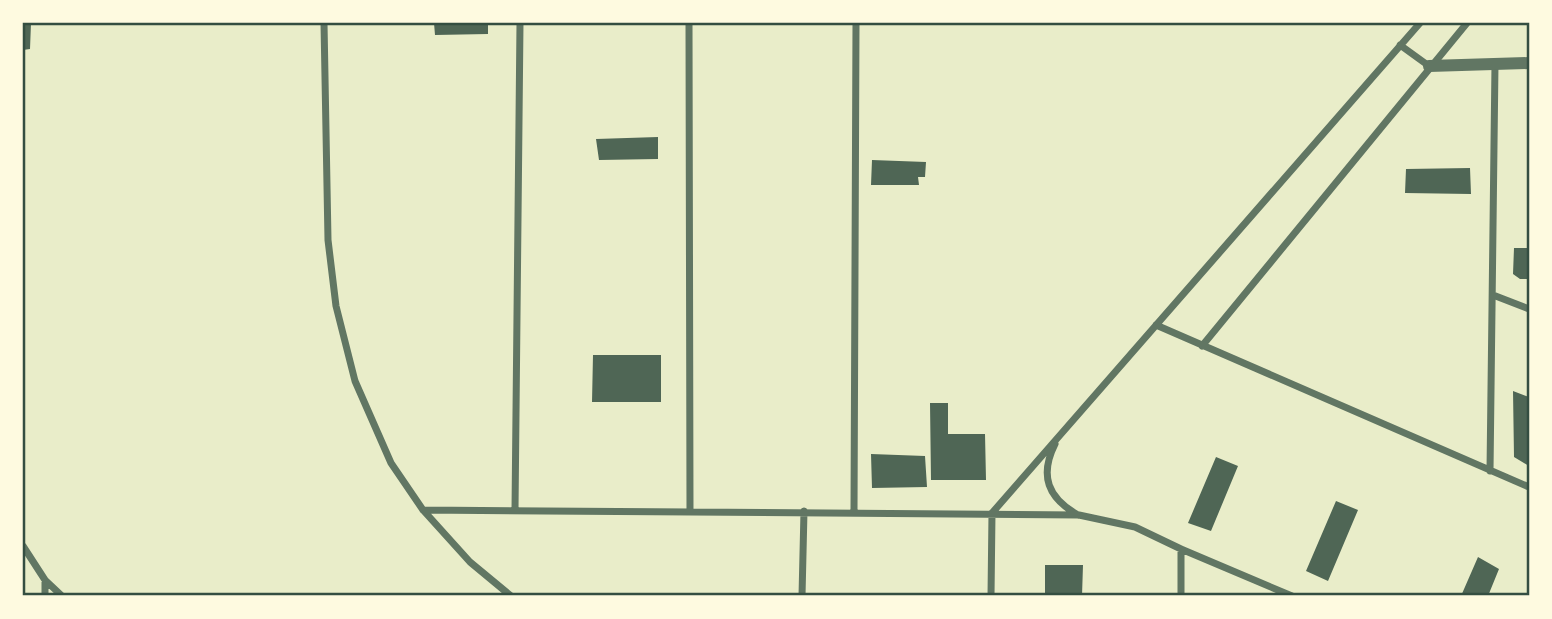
<svg xmlns="http://www.w3.org/2000/svg" width="1552" height="619" viewBox="0 0 1552 619" font-family="'Fira Sans Condensed',sans-serif">
<rect width="100%" height="100%" fill="#e9edc9"/>
<path fill="#4f6655" d="M23,23H31L30,49L23,50Z
M434,23H488V34L435,35Z
M658,137V159L599,160L596,139Z
M872,160L926,162L925,177H918L919,185H871Z
M1470,168L1471,194L1405,193L1406,169Z
M1514,248H1529V279H1520L1513,274Z
M593,355H661V402H592Z
M1513,391L1529,397V466L1514,457Z
M930,403H948V434H985L986,480H931Z
M871,454L925,456L927,487L872,488Z
M1216,457L1238,466L1211,531L1188,523Z
M1336,501L1358,510L1328,581L1306,571Z
M1478,557L1499,569L1488,596H1461Z
M1045,565H1083L1082,596H1045Z"/>
<g fill="none" stroke-linecap="round" stroke-linejoin="round">
<path stroke="#617663" stroke-width="7" d="M324,23L328,240L336,306L355,381L391,463L423,510L470,562L511,596
M689,23L690,511
M1400,45L1429,66
M1493,295L1529,309
M1156,325L1529,487
M1202,346L1467,23
M1055,444C1039,476 1048,498 1078,515
M1490,471L1495,64
M423,510L1079,515L1135,527L1181,549L1292,596
M515,510L520,23
M854,512L856,23
M23,546L45,580L62,596
M1181,549V596
M45,580V596
M802,596L804,511
M991,596L992,513L1420,23"/>
<path stroke="#617663" stroke-width="12" d="M1429,66L1529,63"/>
</g>
<rect width="1552" height="619" fill="none" stroke="#fefae0" stroke-width="49"/>
<rect x="24" y="24" width="1504" height="570" fill="none" stroke="#344e41" stroke-width="2.5"/>
</svg>
